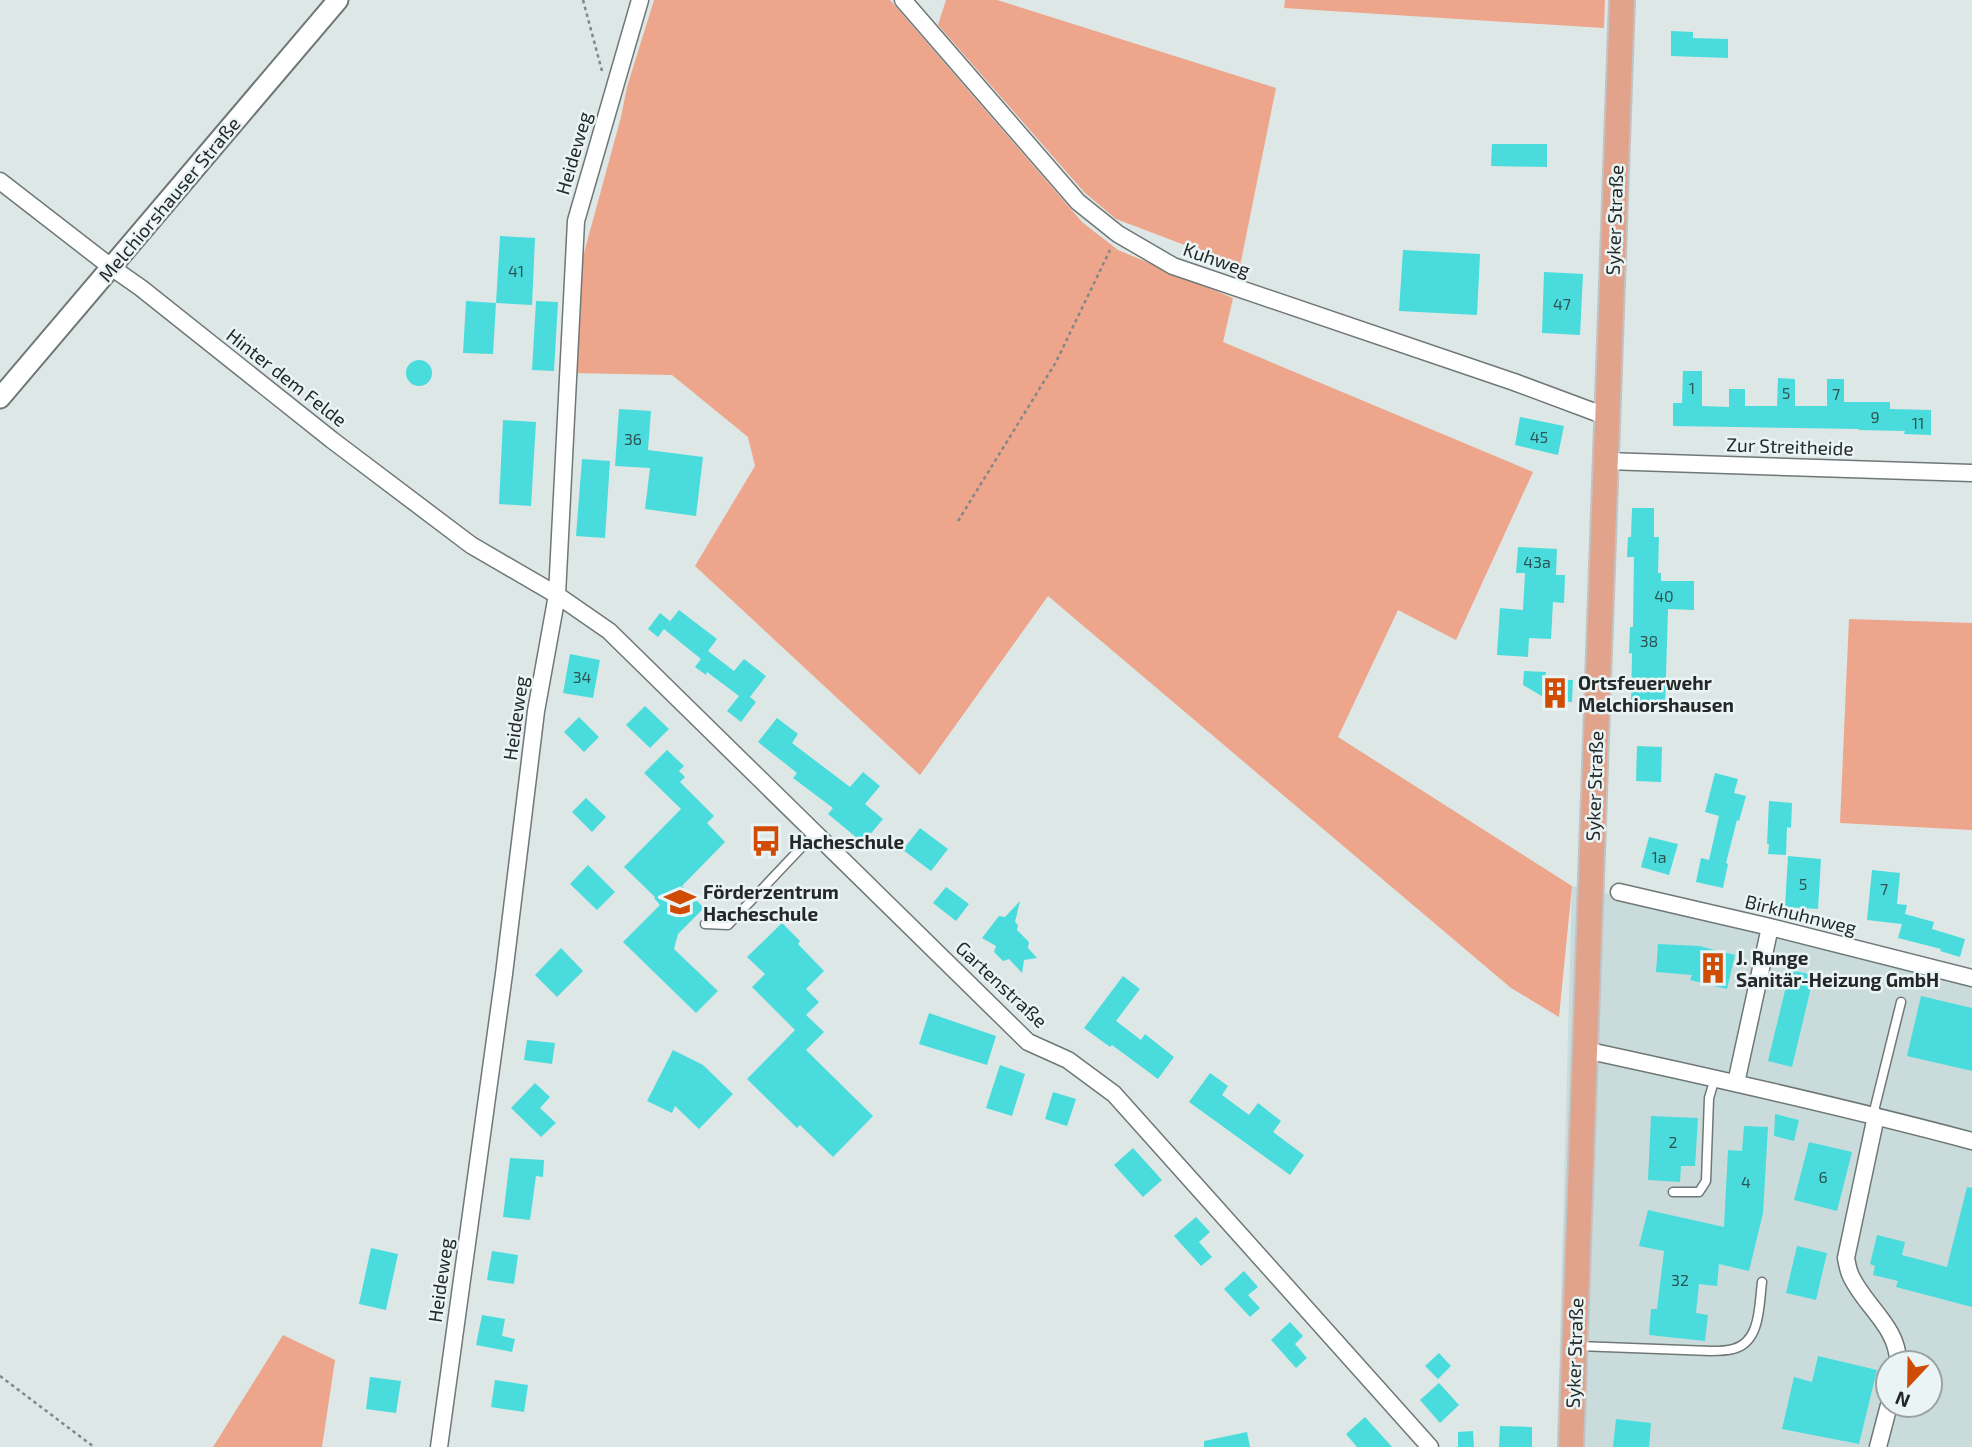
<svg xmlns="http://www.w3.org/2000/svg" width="1972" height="1447" viewBox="0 0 1972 1447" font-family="'Exo 2',sans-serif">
<rect width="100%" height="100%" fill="#dde7e6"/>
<path fill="#c9dcdb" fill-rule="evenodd" d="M1572,886L1972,969V1447H1557ZM1888,1363H1930V1405H1888Z"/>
<path fill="#eda58b" d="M654,0H890L1082,222L1118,250L1233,298L1223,342L1533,472L1456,640L1398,610L1338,737L1572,886L1559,1017L1511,988L1048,596L920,775L695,566L755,466L748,437L672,375L573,373L581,264L621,117L627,87Z
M946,0H997L1276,88L1240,266L1116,219L1084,192L938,25Z
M1285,0H1605L1604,28L1284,8Z
M1849,619L1972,623V830L1840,823Z
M283,1335L335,1360L322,1447H213Z"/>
<path fill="#4adcdc" d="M1671,31L1693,32V38L1728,39V58L1671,56Z
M1492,144H1547V167L1491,166Z
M500,236L535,238L532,305L496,303Z
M1403,250L1480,254L1477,315L1399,311Z
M1544,272L1583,274L1580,335L1542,333Z
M466,301L496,303L493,354L463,353Z
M536,301L558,302L554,371L532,370Z
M406 373a13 13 0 1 1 26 0a13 13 0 1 1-26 0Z
M1683,371H1702V406L1729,407V389H1745V406H1777L1778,378L1795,379V406H1827V379H1844V402H1890V409L1931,410V435L1904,434L1905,431L1859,430V429L1673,426V403H1682Z
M619,409L651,411L648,450L703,457L696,516L645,509L650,468L615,466Z
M1520,417L1564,426L1558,455L1515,445Z
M503,420L536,422L531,506L499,504Z
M582,459L610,461L605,538L576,536Z
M1632,508H1654V537H1659L1658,573H1661V581H1694V610L1668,609L1665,708L1631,707L1632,653L1629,654L1630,627H1633L1634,557H1627L1628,537H1631Z
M1518,547L1557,549L1556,575H1565L1564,603L1553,602L1551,639L1529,638L1528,657L1497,655L1500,608L1523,610L1525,573H1516Z
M679,610L717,639L708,651L734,671L744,659L766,676L750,697L756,702L741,722L727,711L739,696L707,672L706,675L695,667L701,659L664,629Z
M660,613L670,621L658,637L648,629Z
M570,654L600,660L593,698L563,693Z
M1524,671L1546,672L1545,679L1573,680L1572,702L1550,701L1523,685Z
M645,706L669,729L650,748L626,725Z
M579,717L599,737L584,752L564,732Z
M777,718L798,734L792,743L850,787L863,772L880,786L865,804L883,819L863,843L828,814L833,808L793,778L797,773L758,742Z
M1637,746L1662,747L1661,782L1636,781Z
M667,750L684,766L679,771L685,777L680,782L714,816L707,823L725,842L682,886L704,908L678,934L674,949L718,991L696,1013L623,942L660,905L654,898L655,897L624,867L681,809L644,773Z
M1715,773L1738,779L1734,793L1746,796L1739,821L1737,820L1726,863L1728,864L1723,888L1696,882L1701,858L1709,860L1719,816L1705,812Z
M586,798L606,817L592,832L572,812Z
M1769,801L1792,803L1791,828L1787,827L1786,855L1768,854L1769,844H1767Z
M920,828L948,849L931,871L903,850Z
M1649,837L1678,844L1669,875L1641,867Z
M1788,856L1821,859L1818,909L1785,907Z
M588,865L615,892L597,910L570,884Z
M1872,870L1900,873L1897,904L1907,905L1905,914L1934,922L1932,929L1965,939L1960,957L1940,951L1941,949L1898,938L1902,924L1867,920Z
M946,887L969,904L956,921L933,903Z
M1020,901L1015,922L1018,925L1017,930L1029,942L1028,948L1037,958L1024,960L1022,973L1009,959L1003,961L994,952L996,946L982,938L999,916L1005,917Z
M782,923L800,941L798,944L824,971L806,989L819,1002L806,1015L824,1032L806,1050L873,1116L833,1157L800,1125L797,1128L747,1079L795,1030L752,987L765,974L747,957Z
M1658,944L1699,946L1735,955L1727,989L1690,980L1692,975L1656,972Z
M561,948L583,971L557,997L535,975Z
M1790,970L1814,975L1792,1067L1768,1061Z
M1123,976L1140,989L1116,1021L1141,1040L1145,1034L1174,1057L1158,1079L1112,1045L1110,1047L1084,1028Z
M1921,996L1972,1008V1071L1907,1056Z
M929,1013L996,1036L987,1065L919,1044Z
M527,1040L555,1043L552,1064L524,1060Z
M673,1050L703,1065L733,1094L699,1129L675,1106L672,1113L647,1101Z
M1000,1065L1025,1074L1012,1116L986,1108Z
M1210,1073L1228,1086L1222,1095L1249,1115L1258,1103L1281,1121L1273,1132L1304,1155L1290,1175L1189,1102Z
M535,1083L550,1097L540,1108L556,1123L541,1137L511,1108Z
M1053,1092L1076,1099L1067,1126L1045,1119Z
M1775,1114L1799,1120L1794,1141L1774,1136Z
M1651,1116L1698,1118L1695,1166H1681L1680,1182L1648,1180Z
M1744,1126L1768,1127L1763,1213L1749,1271L1719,1264L1717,1286L1699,1284L1696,1313L1708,1315L1705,1341L1649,1335L1651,1309H1657L1664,1251L1639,1246L1648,1210L1724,1227L1728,1150L1742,1151Z
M1809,1142L1852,1152L1837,1211L1794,1200Z
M1133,1148L1162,1180L1143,1197L1114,1165Z
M510,1158L544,1160L543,1177L536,1176L530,1220L503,1217Z
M1967,1187L1972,1188V1307L1896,1287L1898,1281L1873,1275L1875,1266L1870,1264L1877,1235L1905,1242L1902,1255L1947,1267Z
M1196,1217L1210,1232L1199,1242L1212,1257L1201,1266L1174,1236Z
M1797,1246L1827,1253L1816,1300L1786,1293Z
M371,1248L398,1254L386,1310L359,1304Z
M492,1251L518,1255L514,1284L487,1280Z
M1244,1271L1258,1287L1248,1295L1260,1308L1250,1317L1224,1289Z
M482,1315L505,1319L502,1336L515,1339L512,1352L476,1345Z
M1290,1322L1303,1336L1295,1344L1307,1358L1296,1368L1271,1340Z
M1439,1353L1451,1366L1438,1379L1425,1366Z
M1818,1356L1877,1370L1859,1444L1782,1429L1794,1377L1812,1382Z
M370,1377L401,1381L396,1413L366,1409Z
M495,1380L528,1385L524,1412L491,1407Z
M1439,1383L1459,1405L1440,1423L1420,1400Z
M1365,1417L1392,1447H1357L1346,1434Z
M1616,1419L1651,1423L1649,1447H1613Z
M1500,1426L1532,1427V1447H1499Z
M1473,1431L1474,1447H1458V1432Z
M1247,1432L1250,1447H1204V1441Z"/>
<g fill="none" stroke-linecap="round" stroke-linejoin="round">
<defs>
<path id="service" d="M705,924L728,925L816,832
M1873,1115L1901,1002
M1673,1192H1699L1706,1181L1709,1098L1715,1078
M1578,1346L1711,1351C1718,1351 1726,1351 1733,1349C1761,1342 1759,1305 1762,1282"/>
<path id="minor" d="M903,0L1078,202L1118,234L1173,266L1514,382L1608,417
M0,181L111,267L141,288L332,440L471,545L557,595L609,631L1028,1042L1068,1060L1114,1094L1430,1447
M1606,461L1972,473
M1619,892L1770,927L1972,978
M1585,1050C1715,1078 1844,1107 1972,1141
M1736,1083L1770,927
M1876,1116L1846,1258C1847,1263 1848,1269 1850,1274C1863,1305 1899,1327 1898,1363
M439,1447L504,974L536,711L557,595L576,221L640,0
M1878,1447L1889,1405"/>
<path id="tertiary" d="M0,398L338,0"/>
<path id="primary" d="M1571,1447L1622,0"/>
</defs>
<use href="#service" stroke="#6f7777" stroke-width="11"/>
<use href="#minor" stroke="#6f7777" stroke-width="19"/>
<use href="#tertiary" stroke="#6f7777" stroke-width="23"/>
<use href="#primary" stroke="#c2c3c3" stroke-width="28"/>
<path stroke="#818887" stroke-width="2.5" stroke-dasharray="3.5 3.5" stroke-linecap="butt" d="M583,0L602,71
M958,521L1056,362L1110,250
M0,1376L94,1447"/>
<use href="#service" stroke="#fff" stroke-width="8"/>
<use href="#minor" stroke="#fff" stroke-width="16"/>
<use href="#tertiary" stroke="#fff" stroke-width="19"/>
<use href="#primary" stroke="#e1a38c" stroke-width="24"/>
</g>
<defs>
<symbol id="building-bare" viewBox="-9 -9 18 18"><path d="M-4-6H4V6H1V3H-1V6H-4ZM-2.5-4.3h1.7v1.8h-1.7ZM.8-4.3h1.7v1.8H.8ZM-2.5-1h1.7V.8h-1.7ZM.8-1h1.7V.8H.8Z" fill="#d04b03" stroke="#eaf4f4" stroke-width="2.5" paint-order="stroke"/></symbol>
<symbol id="bus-bare" viewBox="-9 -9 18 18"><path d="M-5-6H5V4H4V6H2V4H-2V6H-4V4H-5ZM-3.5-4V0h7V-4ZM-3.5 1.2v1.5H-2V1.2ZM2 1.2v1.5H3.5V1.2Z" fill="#d04b03" stroke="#eaf4f4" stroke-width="2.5" paint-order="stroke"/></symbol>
<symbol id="school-bare" viewBox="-9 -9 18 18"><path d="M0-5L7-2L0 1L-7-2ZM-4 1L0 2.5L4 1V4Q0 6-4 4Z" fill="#d04b03" stroke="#eaf4f4" stroke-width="2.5" paint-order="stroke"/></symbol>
</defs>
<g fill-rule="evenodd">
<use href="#building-bare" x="1533" y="671" width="44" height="44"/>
<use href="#bus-bare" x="744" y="819" width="44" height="44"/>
<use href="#school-bare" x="658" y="880" width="44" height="44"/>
<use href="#building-bare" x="1691" y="946" width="44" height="44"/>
</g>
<g text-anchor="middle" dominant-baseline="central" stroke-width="5" stroke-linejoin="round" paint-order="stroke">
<g font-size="16" fill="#2e5554">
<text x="516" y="270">41</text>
<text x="1562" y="303">47</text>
<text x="1692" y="387">1</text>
<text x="1786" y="392">5</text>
<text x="1836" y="393">7</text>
<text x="1875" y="416">9</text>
<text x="1918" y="422">11</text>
<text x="1539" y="436">45</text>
<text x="633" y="438">36</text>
<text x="1537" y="561">43a</text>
<text x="1664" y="595">40</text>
<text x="1649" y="640">38</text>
<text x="582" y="676">34</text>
<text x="1659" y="856">1a</text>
<text x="1803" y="883">5</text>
<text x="1884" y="888">7</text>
<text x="1673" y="1141">2</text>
<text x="1823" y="1176">6</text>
<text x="1746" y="1181">4</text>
<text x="1680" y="1279">32</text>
</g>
<g font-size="19" fill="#242827" stroke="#eaf4f4">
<text transform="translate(573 153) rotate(-74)">Heideweg</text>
<text transform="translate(169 199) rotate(-50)">Melchiorshauser Straße</text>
<text transform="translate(1614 220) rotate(-88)">Syker Straße</text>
<text transform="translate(1217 259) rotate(19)">Kuhweg</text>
<text transform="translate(287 377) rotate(38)">Hinter dem Felde</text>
<text transform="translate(1790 446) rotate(2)">Zur Streitheide</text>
<text transform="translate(515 718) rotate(-82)">Heideweg</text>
<text transform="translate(1594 786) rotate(-88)">Syker Straße</text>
<text transform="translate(1801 914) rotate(14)">Birkhuhnweg</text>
<text transform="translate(1002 984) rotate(43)">Gartenstraße</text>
<text transform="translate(440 1280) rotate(-82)">Heideweg</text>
<text transform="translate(1574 1353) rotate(-88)">Syker Straße</text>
</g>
<g font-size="19" font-weight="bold" fill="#242827" stroke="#eaf4f4" text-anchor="start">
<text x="1578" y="682">Ortsfeuerwehr<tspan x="1578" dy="22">Melchiorshausen</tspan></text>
<text x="789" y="841">Hacheschule</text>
<text x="703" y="891">Förderzentrum<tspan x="703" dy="22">Hacheschule</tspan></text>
<text x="1736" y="957">J. Runge<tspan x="1736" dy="22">Sanitär-Heizung GmbH</tspan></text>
</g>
</g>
<g transform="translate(1909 1384) rotate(202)"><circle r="33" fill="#eaf4f4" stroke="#9ba2a2" stroke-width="2"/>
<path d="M0-5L12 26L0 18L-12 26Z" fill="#d04b03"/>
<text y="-10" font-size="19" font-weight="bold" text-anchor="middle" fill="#242827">N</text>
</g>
</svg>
